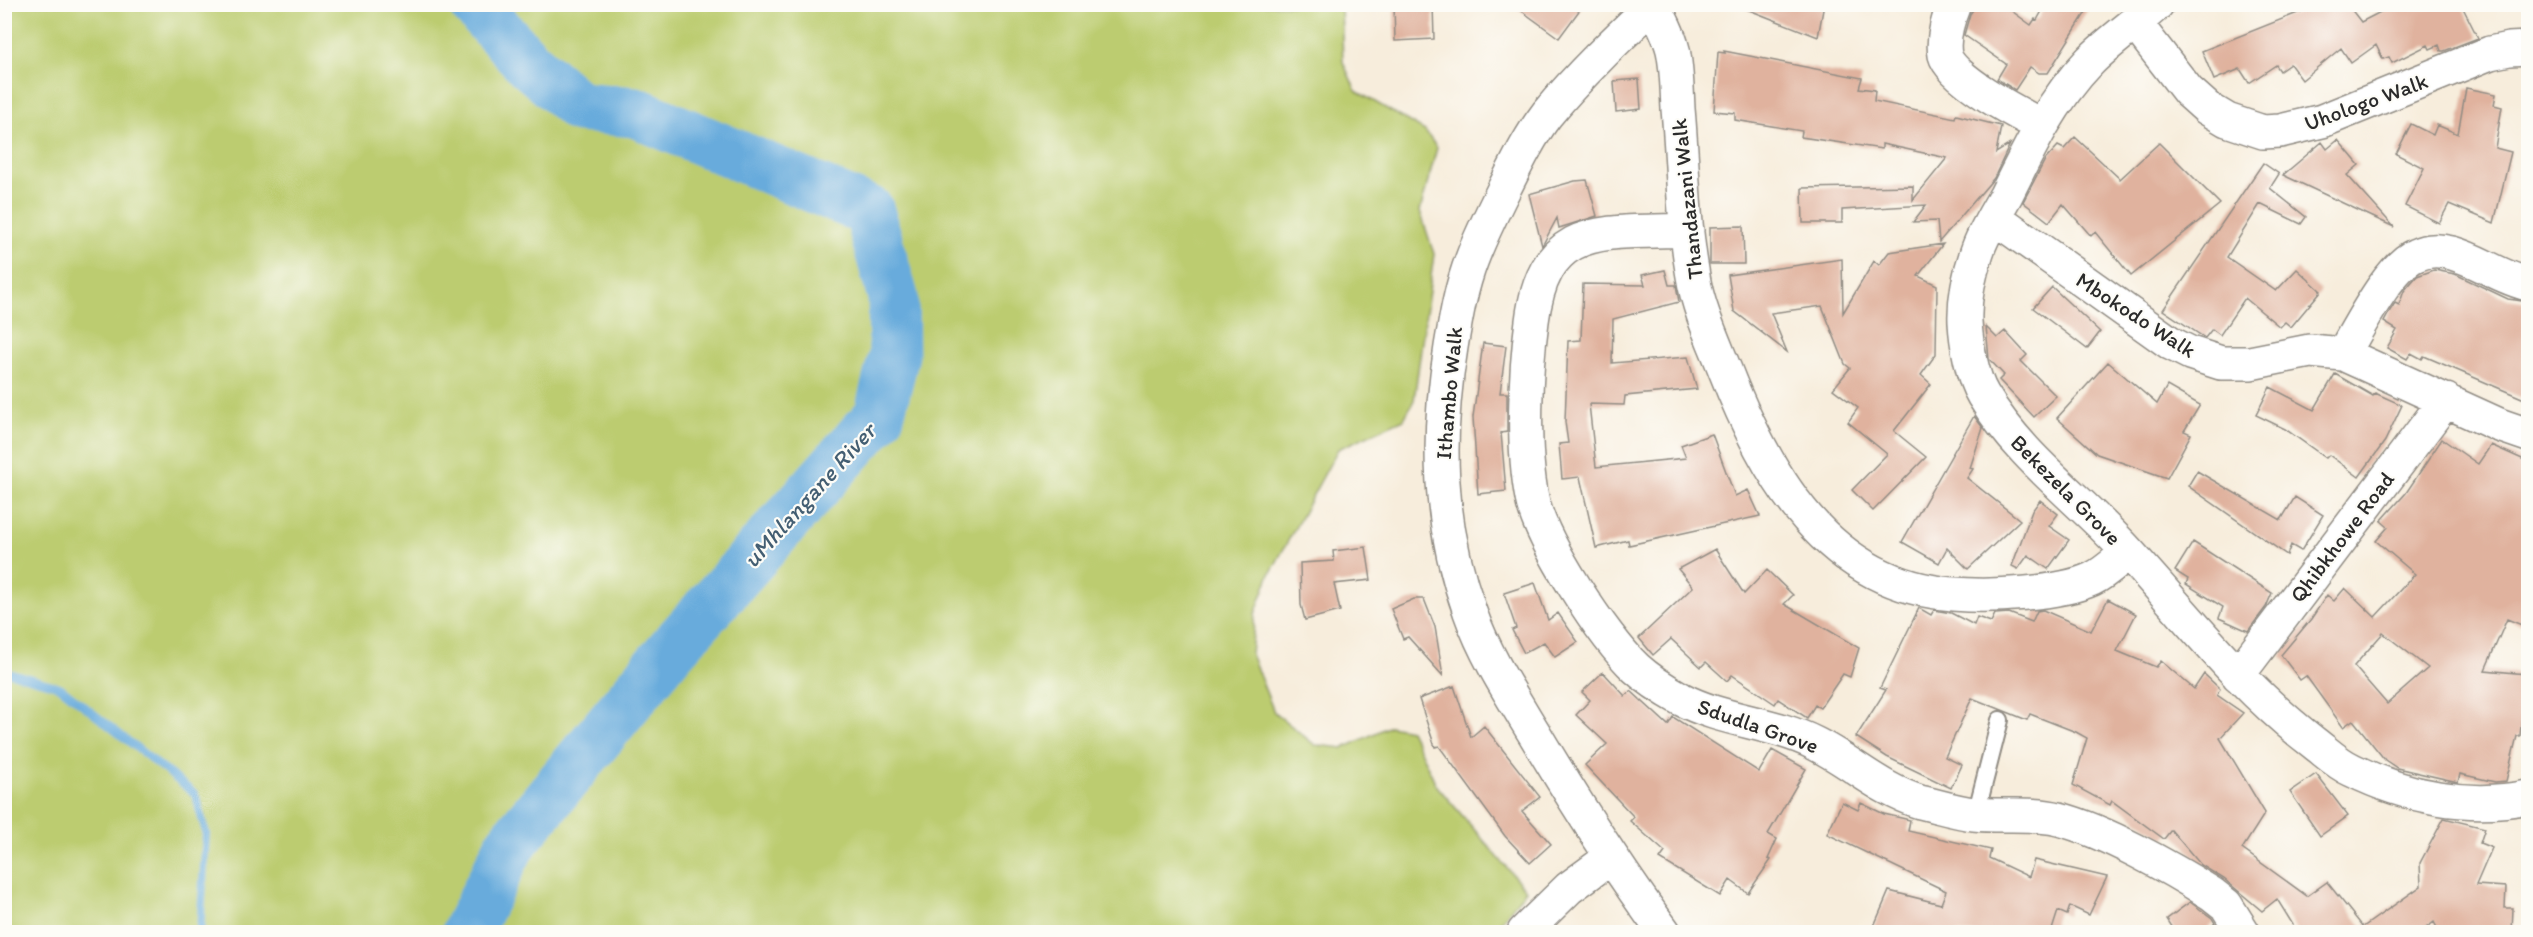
<svg xmlns="http://www.w3.org/2000/svg" width="2533" height="937" viewBox="0 0 2533 937" font-family="Itim,sans-serif">
<rect width="100%" height="100%" fill="#fdfcf7"/>
<filter id="ink" filterUnits="userSpaceOnUse"><feTurbulence type="fractalNoise" baseFrequency=".0167" numOctaves="2"/><feDisplacementMap in="SourceGraphic" scale="12" xChannelSelector="R" yChannelSelector="G"/><feConvolveMatrix kernelMatrix="1 2 1 2 8 2 1 2 1" color-interpolation-filters="sRGB"/></filter>
<filter id="wash" filterUnits="userSpaceOnUse"><feTurbulence type="fractalNoise" baseFrequency=".008" numOctaves="4" result="noise"/><feDisplacementMap in="SourceGraphic" scale="24" xChannelSelector="R" yChannelSelector="G"/><feGaussianBlur stdDeviation="1.35" result="paint"/><feColorMatrix in="noise" values="0 0 0 0 0 0 0 0 0 0 0 0 0 0 0 0 0 1.4 0 .05"/><feComposite in="paint" operator="in"/></filter>
<g filter="url(#wash)">
<rect width="100%" height="100%" fill="#f7eddc"/>
<path fill="#bccc6f" stroke="#747c4d" stroke-width="1.5" d="M5,4L1341,5L1343,62L1356,91L1425,131L1437,148L1420,211L1434,254L1414,400L1404,419L1338,449L1269,576L1255,614L1251,654L1274,712L1315,745L1344,748L1390,726L1410,730L1437,786L1526,890L1493,932H5Z"/>
<g fill="none" stroke-linecap="round" stroke-linejoin="round">
<path stroke="#67abdc" stroke-width="8" d="M4,671L60,687L195,794L206,833L200,932"/>
<path stroke="#67abdc" stroke-width="51" d="M467,932L510,845L671,650L879,416L894,355L893,297L869,211L635,112L579,107L528,63L474,4"/>
</g>
<g id="blocks">
<path fill="#e0b29e" fill-rule="evenodd" d="M1394,4H1433L1434,39L1395,41Z
M1512,4H1584L1559,38Z
M1740,4H1824L1818,37L1739,6Z
M1977,4H2002L2031,25L2035,19L2037,20L2046,4H2091L2048,73H2039L2030,67L2015,90L1997,79L2006,64L1964,35L1970,14Z
M2320,4H2347L2361,22L2396,4H2461L2478,38L2444,51H2441L2439,45L2430,49L2428,45L2392,63L2389,57L2383,59L2376,45L2351,63L2341,48L2302,80L2290,64L2280,71L2276,65L2249,83L2240,69L2214,80L2202,51Z
M1724,51L1862,78L1859,88L1875,90L1874,101L1955,118L1956,115L2001,126L1996,153L2010,144L1994,178L1939,242L1937,221L1913,222L1926,205L1842,210V223H1803L1802,188L1913,186V200L1947,158L1882,144V149L1801,137L1802,131L1735,120V113L1714,111L1718,52L1725,53Z
M1639,79L1641,109L1616,112L1614,81Z
M2466,88L2496,94L2494,105L2502,107L2495,148L2511,152L2494,223L2449,204L2439,223L2405,206L2424,168L2396,154L2411,124L2433,135L2437,125L2458,134Z
M2075,137L2120,179L2159,143L2220,204L2131,276L2095,232L2091,236L2063,204L2049,222L2023,202L2045,160L2058,146L2064,149Z
M2338,140L2359,165L2347,175L2394,227L2283,175L2322,142L2327,149Z
M2263,163L2279,174L2270,188L2306,217L2301,224L2260,204L2227,257L2276,291L2297,269L2321,291L2291,327L2285,322L2280,327L2245,298L2220,335L2212,329L2205,338L2163,310Z
M1587,180L1597,216L1559,228L1557,218L1542,246L1529,194L1575,181Z
M1743,226L1744,264H1710V227Z
M1943,244L1918,276L1937,285L1936,354L1921,375L1931,384L1894,431L1926,457L1873,511L1852,490L1887,454L1848,422L1858,408L1833,389L1850,368L1845,364L1822,306L1771,313L1787,352L1734,311L1728,275L1842,259L1843,313L1874,261L1879,265L1889,252Z
M1665,270L1669,285H1676L1679,302L1613,319L1612,363L1688,357L1697,389L1625,396L1624,405L1589,404L1596,467L1686,458L1681,445L1712,434L1735,496L1748,490L1760,516L1629,545L1628,540L1596,548L1580,477L1562,479L1559,444L1568,443L1565,422L1568,341L1581,340L1583,284L1645,285L1642,275Z
M2434,270L2455,274L2508,299L2529,302V401L2424,356L2422,359L2411,353L2407,359L2387,348L2397,330L2384,322L2391,309L2395,303L2399,305L2404,291L2417,276Z
M2052,287L2100,332L2087,349L2033,308Z
M1986,327L1997,338L2005,331L2027,355L2021,361L2056,396L2034,417L1999,380L2004,375L1989,359Z
M1483,343L1506,346L1500,393H1507V432L1501,433L1506,491L1478,494L1473,417Z
M2108,362L2157,404L2167,386L2200,405L2184,431L2191,434L2167,478L2097,454L2057,418Z
M2335,374L2373,396L2375,393L2402,405L2385,441L2359,477L2329,455L2326,458L2285,429L2256,415L2270,387L2314,410Z
M1974,416L1983,428L1970,468L1973,469L1967,478L2020,520L1968,569L1947,548L1939,563L1902,542Z
M2442,439L2478,464L2491,445L2529,462V628L2507,619L2485,670L2526,674L2520,736H2517L2506,781L2495,782L2460,774L2458,782L2397,768L2385,760L2353,720L2343,727L2306,676L2300,680L2281,655L2311,619L2327,595L2334,601L2345,588L2375,617L2415,574L2376,541L2388,527L2381,521L2406,493ZM2383,633L2428,668L2387,704L2354,666Z
M2197,471L2281,520L2295,497L2323,515L2301,551L2291,545L2287,555L2188,486Z
M2040,500L2058,514L2049,526L2069,540L2048,569L2028,555L2018,569L2012,566L2032,511Z
M2193,542L2272,593L2266,607L2248,631L2219,618L2223,607L2186,584L2188,579L2175,571Z
M1366,547L1371,580L1334,584L1340,611L1305,620L1301,605L1300,563L1334,561L1333,551Z
M1715,549L1744,594L1767,570L1793,595L1784,604L1859,648L1850,677L1843,674L1820,708L1815,705L1807,718L1778,699L1775,704L1732,675L1727,681L1706,662L1701,667L1671,639L1653,655L1639,638L1693,587L1678,569Z
M1535,583L1548,620L1558,613L1578,642L1555,657L1544,642L1524,653L1512,630L1516,628L1504,593Z
M1414,599H1424L1435,627L1443,676L1408,637L1403,639L1391,609Z
M2108,599L2136,614L2117,651L2156,667L2161,661L2194,689L2204,674L2220,689L2217,695L2243,713L2220,738L2265,813L2242,849L2307,896L2327,882L2363,927L2421,886L2420,863L2444,818L2485,828L2480,843L2492,848L2476,885L2506,887L2505,908H2513L2512,933H2440L2434,922L2419,933H2298L2277,899L2262,911L2224,879L2201,865L2171,830L2164,839L2112,801L2110,805L2073,785L2087,738L2076,732L2030,714L2027,720L1972,698L1945,757L1962,765L1951,788L1887,757L1856,737L1886,690L1880,688L1919,608L1931,615L1934,610L1951,613L1974,625L1977,617L1991,622L1995,614L2009,613L2032,622L2037,611L2043,610L2091,631Z
M1603,672L1625,696L1631,691L1668,725L1673,717L1759,772L1772,750L1806,769L1768,834L1777,839L1768,859L1771,860L1748,893L1730,880L1720,896L1660,859L1665,852L1630,821L1634,817L1585,765L1607,744L1576,715L1590,700L1582,692Z
M1454,686L1471,737L1484,726L1540,797L1522,811L1551,844L1530,863L1505,836L1439,746L1435,747L1419,699Z
M2316,774L2348,816L2320,836L2290,792Z
M1842,802L1858,810L1861,803L1884,814L1910,820L1908,831L1991,850L1989,858L2029,877L2034,860L2107,877L2089,915L2070,906L2067,915L2058,911L2051,933H1871L1889,891L1941,904L1946,891L1827,834Z
M2190,902L2212,918L2215,923L2202,933H2176L2167,919Z"/>
</g>
</g>
<g filter="url(#ink)">
<use href="#blocks" fill-opacity="0" stroke="#918c84" stroke-width="1.5"/>
<g fill="none" stroke-linecap="round" stroke-linejoin="round">
<defs>
<path id="service" d="M1976,814L2000,720"/>
<path id="minor" d="M1653,4C1661,19 1669,34 1673,50C1677,69 1677,90 1678,109C1683,164 1683,221 1693,276C1698,308 1713,340 1725,370C1766,475 1828,585 1953,594C1990,597 2059,594 2092,579C2105,573 2117,561 2128,552
M1654,4C1617,39 1579,75 1547,114C1530,136 1517,163 1505,187C1493,211 1481,235 1472,259C1461,287 1456,317 1451,347C1436,439 1438,523 1470,612C1485,655 1511,695 1534,733C1575,802 1617,868 1664,932
M1954,4C1948,19 1942,39 1945,55C1951,79 2019,114 2042,126
M2157,4C2135,24 2110,41 2090,61C2053,99 2029,148 2006,195C1996,213 1983,233 1977,252C1969,275 1964,298 1965,322C1966,342 1972,377 1983,395C2022,460 2081,499 2130,554C2190,620 2242,688 2314,743C2326,752 2338,764 2352,770C2406,797 2469,809 2528,797
M2136,24L2188,91L2207,108L2227,120L2263,132L2280,131L2322,121L2490,53L2509,49L2528,48
M1994,217L2172,344L2190,353L2221,363H2250L2310,351L2343,354L2499,425L2528,435
M1687,230C1606,234 1545,219 1532,321C1525,373 1522,447 1532,498C1540,540 1604,638 1636,668C1649,680 1665,690 1681,699C1723,721 1772,722 1814,743C1851,761 1880,790 1920,802C1938,806 1956,812 1974,814C2002,817 2031,812 2059,819C2105,831 2171,868 2212,894L2226,905L2243,932
M2343,354C2358,329 2389,266 2416,255C2426,250 2440,250 2452,253C2478,260 2501,278 2528,284
M2238,675L2446,400
M1524,932L1569,888L1610,858"/>
</defs>
<use href="#service" stroke="#918c84" stroke-width="20"/>
<use href="#minor" stroke="#918c84" stroke-width="36"/>
<use href="#service" stroke="#fff" stroke-width="16"/>
<use href="#minor" stroke="#fff" stroke-width="33"/>
</g>
</g>
<g text-anchor="middle" dominant-baseline="central" stroke-width="4.5" stroke-linejoin="round" paint-order="stroke">
<g font-size="22" fill="#2b2b2b" stroke="#fdfcf7">
<text transform="translate(2366 102) rotate(-20)">Uhologo Walk</text>
<text transform="translate(1687 199) rotate(-96)">Thandazani Walk</text>
<text transform="translate(2136 315) rotate(33)">Mbokodo Walk</text>
<text transform="translate(1449 393) rotate(-85)">Ithambo Walk</text>
<text transform="translate(2066 490) rotate(45)">Bekezela Grove</text>
<text transform="translate(2342 537) rotate(-53)">Qhibkhowe Road</text>
<text transform="translate(1758 726) rotate(19)">Sdudla Grove</text>
</g>
<g font-size="24" font-style="italic" fill="#435e72" stroke="#fdfcf7">
<text transform="translate(809 495) rotate(-48)">uMhlangane River</text>
</g>
</g>
<rect width="2533" height="937" fill="none" stroke="#fdfcf7" stroke-width="24"/>
</svg>
